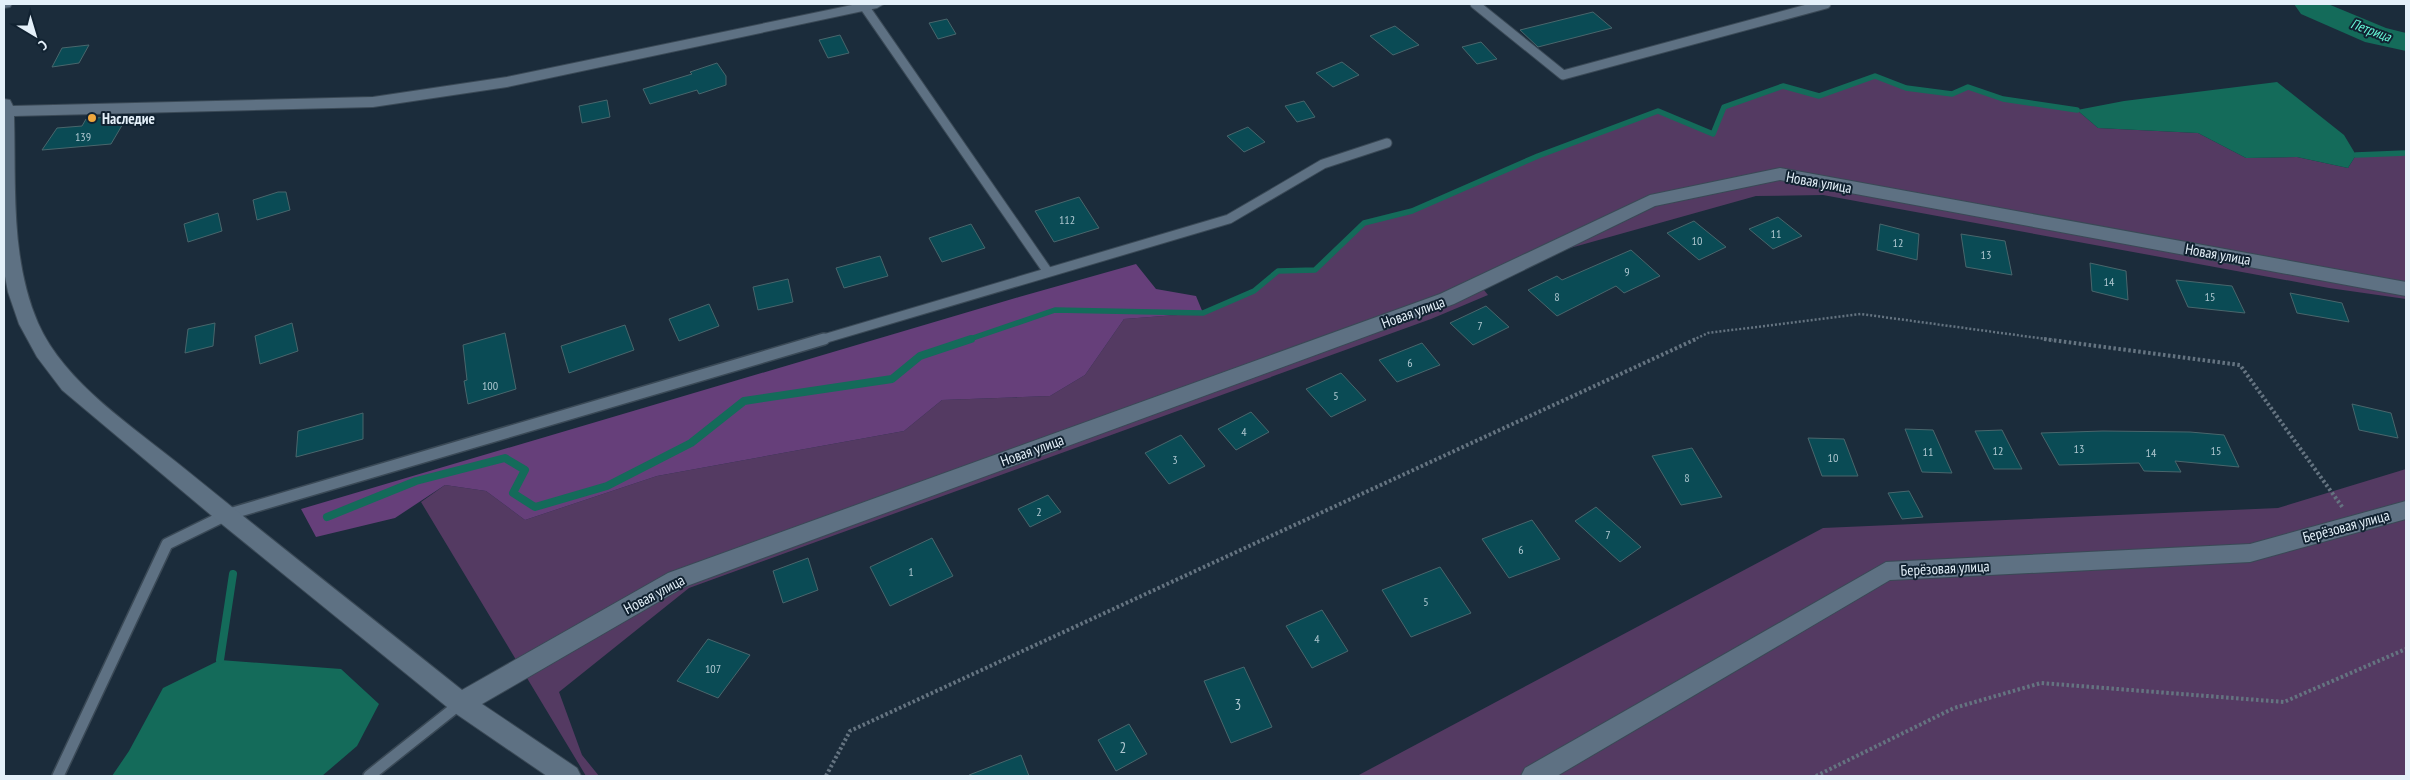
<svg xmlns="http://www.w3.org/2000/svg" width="2410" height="780" viewBox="0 0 2410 780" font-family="'PT Sans Narrow',sans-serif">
<rect width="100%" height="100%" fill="#1b2c3b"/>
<path fill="#543a62" d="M1875,76L1906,88L1952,94L1968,87L2003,99L2077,110L2098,128L2198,133L2246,158L2297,157L2348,168L2356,155L2406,153V299L2329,288L1823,195L1756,196L1563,250L1479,284L1488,295L1431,319L689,588L559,692L582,755L599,776H586L421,502L445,485L486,491L525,520L657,476L904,431L942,400L1050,396L1085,375L1124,319L1203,313L1254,291L1278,271L1315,270L1364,223L1412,211L1538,156L1658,111L1712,134L1724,107L1783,86L1819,96Z
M2406,469V776H1357L1823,528L2278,508Z"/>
<path fill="#663f7a" d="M1136,264L1156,289L1196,296L1203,313L1124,319L1085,375L1050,396L942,400L904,431L657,476L525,520L486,491L445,485L395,518L316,537L301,509L1019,297Z"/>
<path fill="#146b5a" d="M2277,82L2344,135L2356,155L2348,168L2297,157L2246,158L2198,133L2098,128L2077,110L2124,101Z
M220,660L341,669L379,704L357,746L322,776H112L129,751L163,688Z"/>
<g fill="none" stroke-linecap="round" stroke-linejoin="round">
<path stroke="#146b5a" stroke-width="5.5" d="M2356,155L2406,153
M967,340L1055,310L1203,313L1254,291L1278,271L1315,270L1364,223L1412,211L1538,156L1658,111L1713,134L1724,107L1783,86L1819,96L1875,76L1906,88L1952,94L1968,87L2003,99L2077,110"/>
<path stroke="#146b5a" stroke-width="8" d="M327,517L416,481L505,458L525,470L513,493L535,507L607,486L691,443L744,401L892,379L920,356L971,339
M220,660L233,574"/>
<path fill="#146b5a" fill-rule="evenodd" d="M2294,4H2328L2386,28L2406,33V51L2365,42L2301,14Z"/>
</g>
<path fill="#0a4b55" stroke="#49666c" d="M1593,12L1612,28L1538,47L1520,30Z
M947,19L956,34L938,39L929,23Z
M1395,26L1419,45L1393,55L1370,36Z
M840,35L849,53L828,58L819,40Z
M1481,42L1497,59L1477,64L1462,47Z
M89,45L79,63L52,67L62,48Z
M1342,62L1359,75L1333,87L1316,73Z
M717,63L726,76V85L699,94L697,90L650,104L643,89L692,74L690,72Z
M607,100L610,117L582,123L579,106Z
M1304,101L1315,117L1297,122L1285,106Z
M107,117L102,124L124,122L111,144L42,150L57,128L82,126L86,119Z
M1248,127L1265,142L1244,152L1227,136Z
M278,192H286L290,210L257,220L253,200Z
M1079,197L1099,228L1054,242L1035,211Z
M218,213L222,231L188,242L184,224Z
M1778,217L1802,236L1773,249L1749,229Z
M1694,221L1726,247L1699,260L1667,233Z
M971,224L985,248L942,262L929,238Z
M1880,224L1919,234L1917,260L1877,250Z
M1961,234L2005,241L2012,275L1966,267Z
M1631,250L1660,276L1624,293L1616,286L1557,316L1528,290L1557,276L1562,280Z
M880,256L888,276L844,288L836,268Z
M2090,263L2126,271L2128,300L2092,291Z
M788,279L793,302L758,310L753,287Z
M2176,280L2232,286L2245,313L2188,307Z
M2290,293L2342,303L2349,322L2297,313Z
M709,304L719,326L679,341L669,319Z
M1486,306L1509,327L1473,345L1450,323Z
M215,323L213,346L185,353L188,329Z
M292,323L298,351L260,364L255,336Z
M625,325L634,350L569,373L561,346Z
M505,333L516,389L468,404L464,381L467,380L463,345Z
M1422,343L1440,365L1397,382L1379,360Z
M1341,373L1366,400L1331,417L1306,389Z
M2352,404L2391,413L2398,438L2359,430Z
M1251,412L1269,432L1236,450L1218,429Z
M363,413V439L296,457L298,431Z
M1905,429L1933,430L1952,473L1922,472Z
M2002,430L2006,438L2022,469H1994L1975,431Z
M2103,431L2190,432L2224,435L2239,467L2175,461L2181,472L2144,471L2139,463L2059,465L2041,433Z
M1181,435L1205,466L1169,484L1145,453Z
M1808,438L1844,439L1858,476H1822Z
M1692,448L1722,497L1681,505L1652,456Z
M1909,491L1923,517L1902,519L1888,493Z
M1048,495L1061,512L1030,527L1018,509Z
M1596,507L1641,547L1620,562L1575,521Z
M1532,520L1560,559L1509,578L1482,539Z
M932,538L953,576L890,606L870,567Z
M808,558L818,590L783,603L773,571Z
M1440,567L1471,613L1411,637L1382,590Z
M1322,610L1348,651L1312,668L1286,626Z
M708,639L750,655L718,698L677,681Z
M1244,667L1272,727L1231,743L1204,681Z
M1129,724L1147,754L1116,771L1098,740Z
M1021,755L1029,776H970L969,775Z"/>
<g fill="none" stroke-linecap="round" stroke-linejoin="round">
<defs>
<path id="lane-far1" d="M1475,4L1563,75L1826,4
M864,6L1048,272
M820,340L1229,219L1323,164L1387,143"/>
<path id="lane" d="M58,776L167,544L226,515L824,339
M369,776L461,703"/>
<path id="street" d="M4,4H12L10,7L4,8Z
M857,4H884L877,8L507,87L373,107L14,116C16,185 10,258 38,323C64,383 135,428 185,469C277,544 370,616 462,690L668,573L1440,294L1650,195L1780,168L2406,282V296L1780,180L1655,206L1454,304L684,587L482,704L577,768L581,776H547L452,711L218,521L62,390L37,357L19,324L8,292L4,271V99L10,100L13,106L373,97L507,77Z
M2406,501V519L2250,562L1890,580L1557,776H1521L1525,768L1886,562L2250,544Z"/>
</defs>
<use href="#lane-far1" stroke="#3a4956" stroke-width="11"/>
<use href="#lane" stroke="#3a4956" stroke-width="14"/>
<use href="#street" stroke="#3a4956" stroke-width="2"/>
<path stroke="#657481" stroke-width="2.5" stroke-dasharray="2 2" stroke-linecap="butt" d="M1693,340L1708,333L1861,314L2053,340"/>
<path stroke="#657481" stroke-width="4" stroke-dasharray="2.5 2.5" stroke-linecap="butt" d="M2044,339L2240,365L2343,508
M826,776L850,731L1696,339
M1816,776L1954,708L2041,683L2284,702L2406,649"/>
<use href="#lane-far1" stroke="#5e7183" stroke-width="9"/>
<use href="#lane" stroke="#5e7183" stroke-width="11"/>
<use href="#street" fill="#5e7183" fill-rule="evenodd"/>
</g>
<circle fill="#efa73d" stroke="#112231" stroke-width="2" cx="92" cy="118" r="5"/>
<g text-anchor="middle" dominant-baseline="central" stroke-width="4" stroke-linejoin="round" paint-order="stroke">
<g font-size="12" fill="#aec7d0">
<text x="83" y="136">139</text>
<text x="1067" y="219">112</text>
<text x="1776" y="233">11</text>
<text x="1697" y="240">10</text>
<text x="1898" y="242">12</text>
<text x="1986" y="254">13</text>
<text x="1627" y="271">9</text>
<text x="2109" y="281">14</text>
<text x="1557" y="296">8</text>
<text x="2210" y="296">15</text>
<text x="1480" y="325">7</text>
<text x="1410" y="362">6</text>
<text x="490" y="385">100</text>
<text x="1336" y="395">5</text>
<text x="1244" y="431">4</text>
<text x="2079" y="448">13</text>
<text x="1998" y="450">12</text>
<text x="2216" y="450">15</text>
<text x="1928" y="451">11</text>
<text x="2151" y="452">14</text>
<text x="1833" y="457">10</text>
<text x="1175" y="459">3</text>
<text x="1687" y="477">8</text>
<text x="1039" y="511">2</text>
<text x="1608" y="534">7</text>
<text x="1521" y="549">6</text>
<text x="911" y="571">1</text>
<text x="1426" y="601">5</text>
<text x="1317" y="638">4</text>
<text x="713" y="668">107</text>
</g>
<g font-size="14" font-style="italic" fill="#66f8d8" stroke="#112231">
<text transform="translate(2371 30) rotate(20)">Петрица</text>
</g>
<g font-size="15" font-weight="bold" fill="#e4f0f9" stroke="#112231" text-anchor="start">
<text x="102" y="118">Наследие</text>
</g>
<g font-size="15" fill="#e4f0f9" stroke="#112231">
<text transform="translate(1819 182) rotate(10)">Новая улица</text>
<text transform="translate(2218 254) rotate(10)">Новая улица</text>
<text transform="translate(1413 312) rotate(-20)">Новая улица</text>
<text transform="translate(1032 450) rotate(-20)">Новая улица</text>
<text transform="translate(2346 526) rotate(-15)">Берёзовая улица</text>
<text transform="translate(1945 568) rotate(-3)">Берёзовая улица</text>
<text transform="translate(654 594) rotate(-28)">Новая улица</text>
</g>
<g font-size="15" fill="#aec7d0">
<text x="1238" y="704">3</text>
<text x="1123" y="747">2</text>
</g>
</g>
<rect width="2410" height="780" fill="none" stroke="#e4f0f9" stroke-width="10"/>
<g transform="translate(35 35) rotate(142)" stroke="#112231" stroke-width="4" paint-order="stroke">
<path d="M0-4L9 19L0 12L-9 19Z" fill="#e4f0f9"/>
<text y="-8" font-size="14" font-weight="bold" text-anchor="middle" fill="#e4f0f9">С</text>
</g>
</svg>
